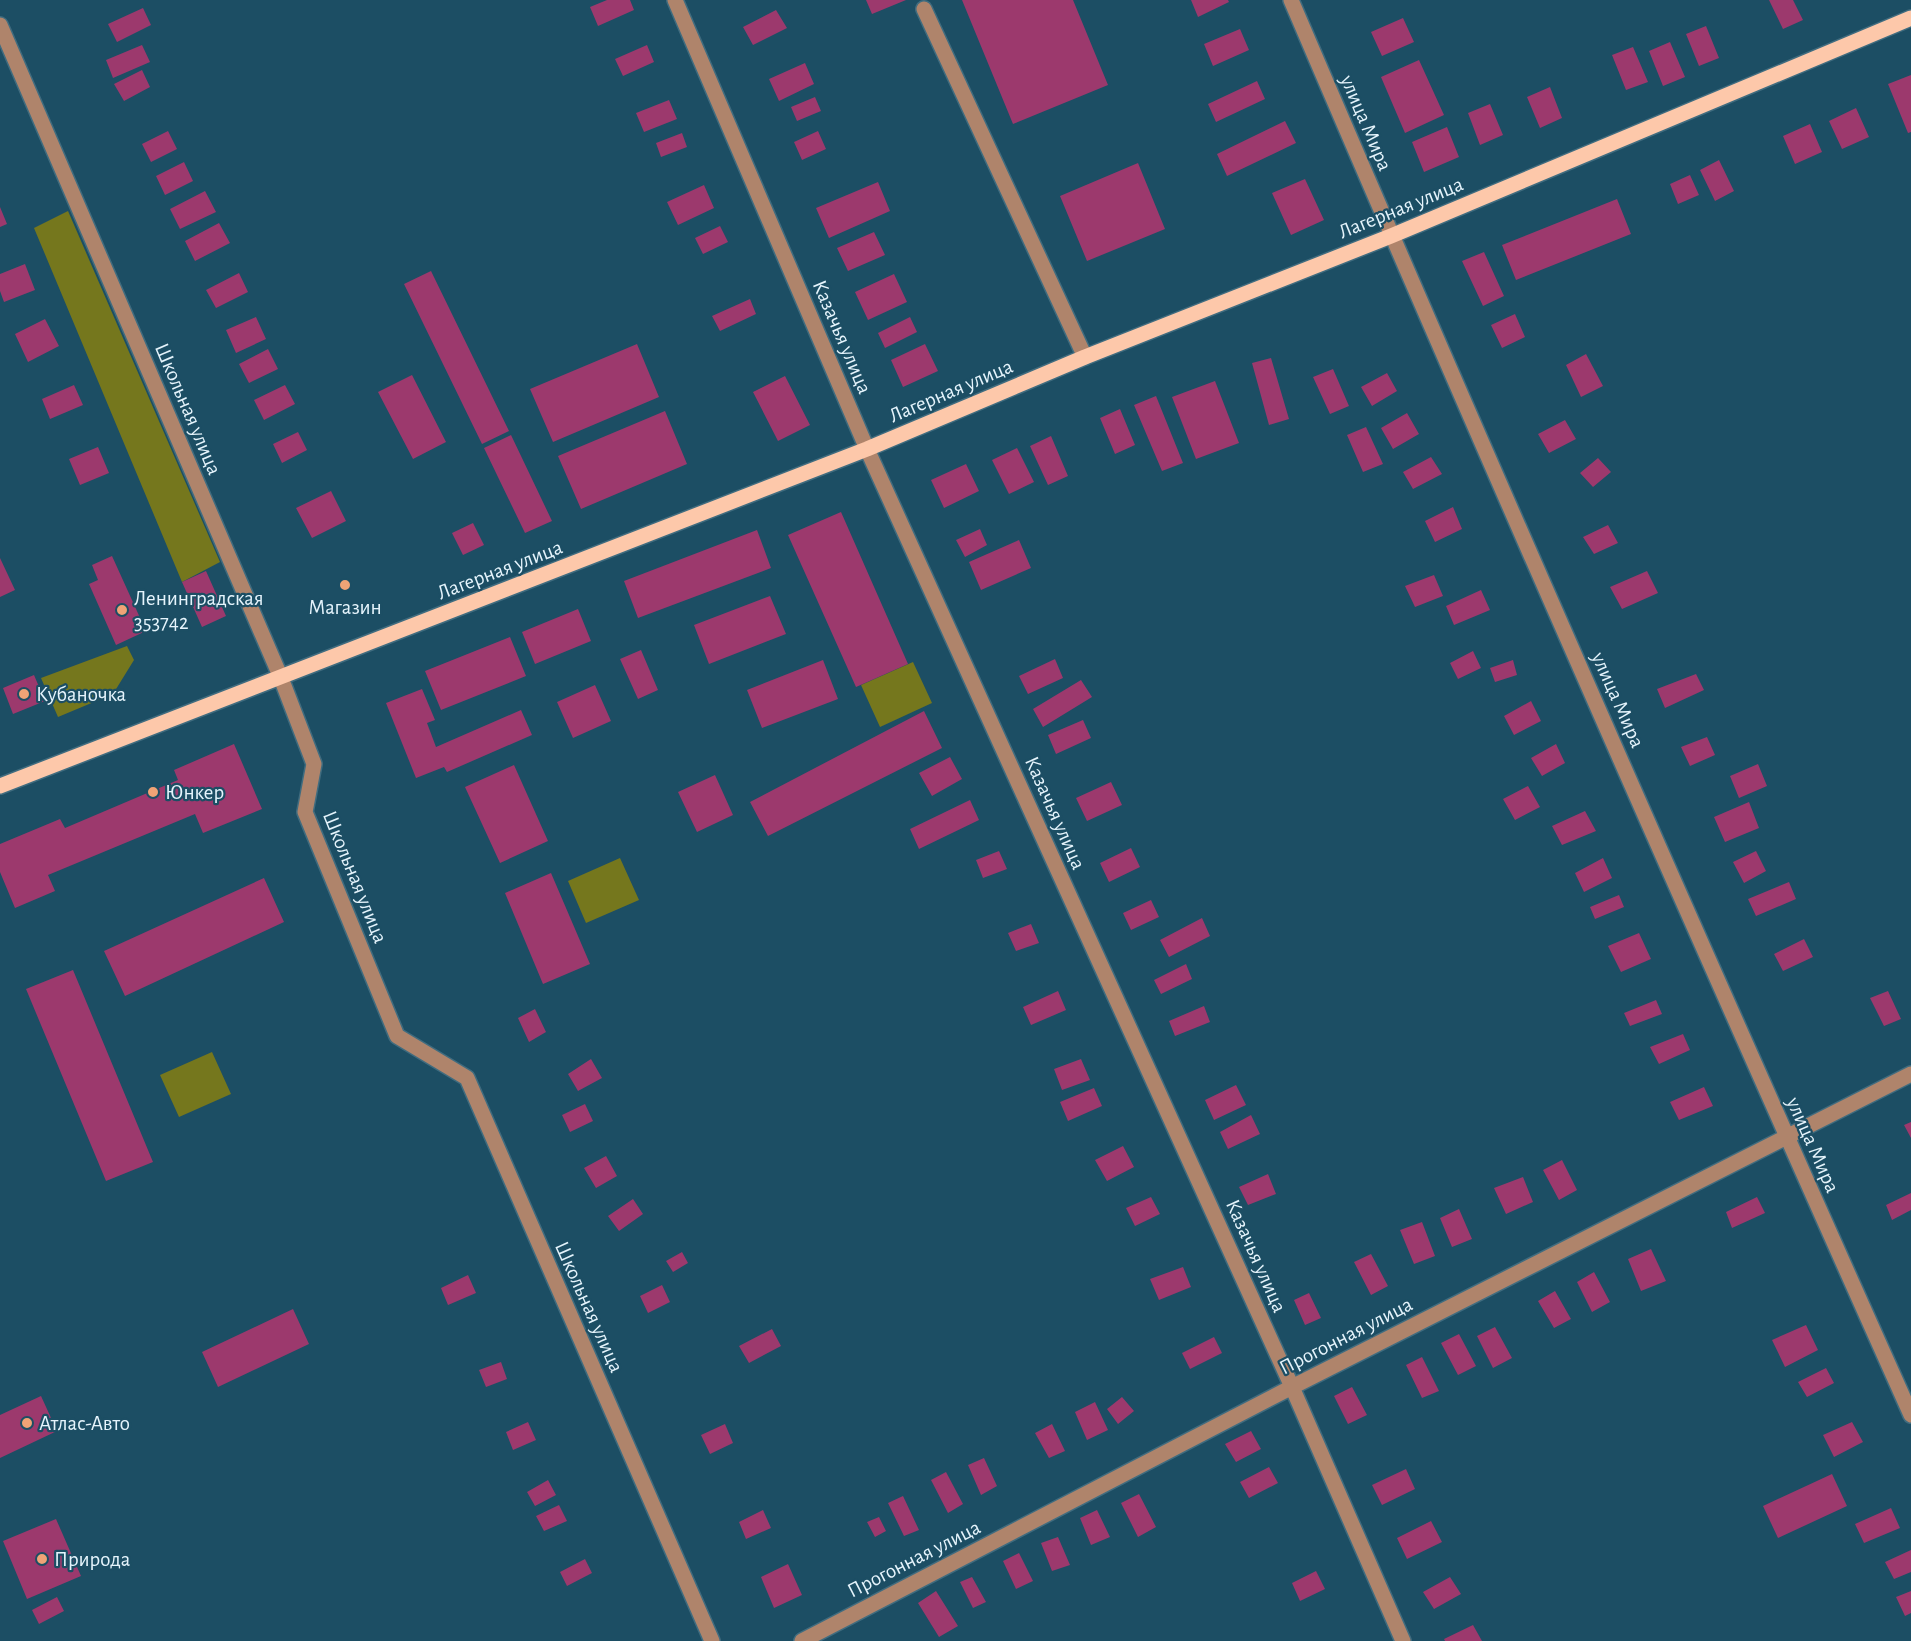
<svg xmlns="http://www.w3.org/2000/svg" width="1911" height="1641" viewBox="0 0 1911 1641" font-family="'Alegreya Sans',sans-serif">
<rect width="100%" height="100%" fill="#1c4e64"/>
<path fill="#75771d" d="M68,211L220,562L182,582L34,228Z
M127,646L134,660L113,694L58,717L41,678Z
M913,662L932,703L880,727L861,685Z
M620,858L639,900L586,923L568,881Z
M212,1052L231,1094L179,1117L160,1075Z"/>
<path fill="#9c396d" d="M607,0H630L634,10L598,26L590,7Z
M866,0H906L872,14Z
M962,0H1073L1108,85L1013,124Z
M1191,0H1228L1229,2L1198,17Z
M1769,0H1793L1803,20L1783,29Z
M143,8L151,25L117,42L108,24Z
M776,10L787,28L753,45L743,27Z
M1403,18L1414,42L1382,56L1371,32Z
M1706,26L1719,58L1699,66L1686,34Z
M1240,29L1249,50L1213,66L1204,44Z
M1670,42L1685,77L1663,86L1649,51Z
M142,45L150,62L113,78L106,60Z
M647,45L654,62L623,76L615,59Z
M1633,47L1648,82L1626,90L1612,55Z
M1419,60L1444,115L1405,133L1381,77Z
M805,63L814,84L779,101L769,79Z
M142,70L150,87L124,101L114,84Z
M1911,75V132L1908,133L1888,84Z
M1257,81L1265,99L1216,122L1208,104Z
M1550,87L1562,118L1540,128L1527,97Z
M815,97L821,111L797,121L791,107Z
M669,100L677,119L644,132L636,113Z
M1490,104L1503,135L1480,145L1468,113Z
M1856,108L1869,137L1842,149L1829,121Z
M1285,121L1296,143L1227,176L1217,154Z
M1810,124L1822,152L1795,164L1783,136Z
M1447,127L1459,157L1424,172L1412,142Z
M168,131L177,149L151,162L142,144Z
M818,131L826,149L802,160L794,142Z
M682,133L687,147L661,157L656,143Z
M1719,160L1734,191L1715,201L1700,170Z
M184,162L193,181L165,195L156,176Z
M1138,163L1165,229L1087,261L1060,196Z
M1690,175L1699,195L1678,204L1670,184Z
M1305,179L1324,220L1291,235L1272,193Z
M878,182L890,211L829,238L816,208Z
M704,185L714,208L678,225L667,202Z
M205,191L216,212L180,229L170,209Z
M1617,199L1631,234L1516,280L1502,245Z
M0,207L7,224L0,227Z
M219,223L230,243L195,261L185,241Z
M720,226L728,242L703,254L695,238Z
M874,232L885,255L848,271L837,248Z
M1484,252L1504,296L1483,306L1462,261Z
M25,264L35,290L4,302L0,291V274Z
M431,271L509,431L482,444L404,284Z
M239,273L248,292L216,308L206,290Z
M894,274L907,302L868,320L855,292Z
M750,299L756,314L720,331L712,316Z
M1515,314L1525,337L1502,348L1491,325Z
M256,317L266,339L236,353L226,330Z
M910,317L917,332L885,348L878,333Z
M45,319L59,346L28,362L15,334Z
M637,344L659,397L553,442L530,389Z
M925,344L938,371L903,387L891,360Z
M268,349L278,369L249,383L239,364Z
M1586,354L1603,386L1581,397L1566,365Z
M1271,358L1289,419L1269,425L1252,363Z
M1333,369L1349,406L1330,414L1313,377Z
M1387,373L1397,391L1372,406L1361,387Z
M412,375L446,442L413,459L378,392Z
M785,376L810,425L778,441L753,392Z
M1215,381L1239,443L1196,459L1172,397Z
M74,385L83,405L50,419L42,399Z
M285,385L295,404L264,420L254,400Z
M1156,396L1183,463L1162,471L1134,405Z
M1120,409L1135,445L1115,454L1100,418Z
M665,411L687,464L581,509L558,456Z
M1407,413L1419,434L1393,449L1381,428Z
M1565,420L1576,439L1549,453L1538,434Z
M1366,427L1383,464L1363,472L1347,435Z
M298,432L307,450L282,463L273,444Z
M511,435L552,521L525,533L484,448Z
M1051,436L1068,476L1048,485L1030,446Z
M98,447L109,473L80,485L69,459Z
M1017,448L1034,482L1009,494L992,460Z
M1431,457L1442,474L1413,489L1403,472Z
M1598,458L1611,472L1593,487L1580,473Z
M966,464L979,491L944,508L931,480Z
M331,491L346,521L312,538L296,508Z
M1453,507L1462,529L1435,542L1425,521Z
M841,512L908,664L856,687L788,535Z
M473,523L484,545L463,555L452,533Z
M1608,525L1618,543L1594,554L1583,537Z
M980,529L987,545L965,557L956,540Z
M757,530L771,568L638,618L624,581Z
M1019,540L1031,568L981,590L969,562Z
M112,556L146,631L116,645L89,584L98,580L92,565Z
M0,558L15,590L0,597Z
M206,571L226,616L202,627L182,582Z
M1647,571L1658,593L1622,609L1610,587Z
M1434,575L1443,596L1415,607L1405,586Z
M1481,590L1490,610L1454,625L1446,606Z
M770,596L786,634L709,664L694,625Z
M578,609L591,641L535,664L522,632Z
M510,637L526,676L441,710L425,671Z
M641,650L658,690L638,699L620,659Z
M1473,651L1481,668L1458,679L1450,663Z
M1055,659L1063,678L1028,694L1019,676Z
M823,660L838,699L762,728L747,690Z
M1513,660L1517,675L1495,682L1490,668Z
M1696,674L1704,690L1665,708L1657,689Z
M34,675L45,701L13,714L3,688Z
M1081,680L1092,697L1043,727L1033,709Z
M595,685L611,721L573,738L557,702Z
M422,689L435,720L427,723L436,747L521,710L532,735L447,772L444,767L416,778L386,703Z
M1531,701L1541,721L1514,735L1504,716Z
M924,711L942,748L768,836L750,802Z
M1083,720L1091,738L1056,754L1048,735Z
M1707,737L1715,755L1690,766L1681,747Z
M234,744L262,809L203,833L195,814L48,875L55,891L15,908L0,872V844L60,819L65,828L178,780L174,770Z
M1556,744L1565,763L1542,776L1531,758Z
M950,757L962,779L932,796L919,773Z
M1758,764L1767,786L1739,798L1730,776Z
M514,765L548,841L500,863L465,787Z
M715,775L733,815L697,832L678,792Z
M1111,782L1122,805L1087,821L1076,798Z
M1528,786L1540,807L1515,820L1503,799Z
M970,800L979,820L919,849L910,829Z
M1749,802L1759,828L1725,842L1714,817Z
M1585,811L1596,831L1562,845L1552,826Z
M1131,848L1140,867L1109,882L1100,863Z
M999,851L1007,869L983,878L976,860Z
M1756,851L1766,871L1744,883L1733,862Z
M1603,858L1612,878L1584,892L1575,873Z
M551,873L590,964L543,984L505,893Z
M264,878L284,922L125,996L104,951Z
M1789,882L1796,899L1756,916L1748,899Z
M1619,895L1624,907L1595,919L1590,907Z
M1151,900L1159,917L1131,930L1123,913Z
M1202,918L1210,936L1169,957L1160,940Z
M1031,924L1039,943L1016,951L1008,933Z
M1639,933L1651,959L1621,972L1608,946Z
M1804,939L1813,957L1783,971L1774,954Z
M1186,964L1192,979L1161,994L1154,980Z
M73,970L153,1162L106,1181L26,989Z
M1058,991L1066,1010L1031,1025L1023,1007Z
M1888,991L1901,1019L1884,1026L1870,998Z
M1656,1000L1662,1014L1630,1026L1624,1013Z
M1204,1006L1210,1022L1175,1036L1169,1021Z
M535,1009L546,1032L529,1042L518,1018Z
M1683,1034L1690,1050L1659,1064L1650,1047Z
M591,1059L602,1078L578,1091L568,1074Z
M1081,1059L1090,1080L1062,1090L1054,1069Z
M1236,1085L1246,1105L1214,1120L1205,1100Z
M1704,1087L1713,1106L1679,1120L1670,1102Z
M1094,1088L1102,1106L1068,1121L1060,1102Z
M585,1104L593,1121L570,1132L562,1115Z
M1251,1115L1260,1134L1228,1149L1220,1132Z
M1911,1122V1138L1904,1125Z
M1123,1146L1134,1167L1107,1181L1095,1160Z
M606,1156L617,1176L596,1188L584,1168Z
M1562,1160L1577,1190L1559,1200L1543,1170Z
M1268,1174L1276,1194L1248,1205L1239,1187Z
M1523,1177L1533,1202L1506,1214L1494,1188Z
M1911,1193V1210L1892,1220L1886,1205Z
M1151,1197L1160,1214L1135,1226L1126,1208Z
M1757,1197L1765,1213L1732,1228L1726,1212Z
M633,1199L643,1214L619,1231L608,1216Z
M1459,1209L1472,1239L1452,1247L1440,1218Z
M1422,1222L1435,1256L1414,1264L1400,1230Z
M1651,1249L1666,1281L1641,1291L1628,1259Z
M682,1252L688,1263L673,1272L666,1261Z
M1371,1254L1388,1286L1371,1295L1354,1262Z
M1183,1267L1191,1287L1159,1300L1150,1279Z
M1594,1272L1610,1302L1592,1312L1577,1282Z
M468,1275L476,1293L448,1305L441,1288Z
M662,1285L670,1302L648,1313L640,1296Z
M1555,1291L1571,1319L1554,1328L1538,1301Z
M1309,1293L1321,1318L1305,1325L1294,1300Z
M293,1309L309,1344L218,1387L202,1352Z
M1806,1325L1818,1350L1785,1367L1772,1340Z
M1495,1327L1512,1358L1493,1368L1477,1336Z
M772,1329L781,1346L749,1363L739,1346Z
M1459,1334L1476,1366L1458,1375L1441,1343Z
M1214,1337L1222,1353L1190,1369L1182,1353Z
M1422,1357L1439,1391L1422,1398L1406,1365Z
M501,1362L507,1379L486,1387L479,1370Z
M1826,1368L1834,1383L1807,1397L1798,1382Z
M1352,1387L1367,1415L1348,1424L1334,1396Z
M41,1396L57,1431L0,1458V1415Z
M1122,1397L1134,1411L1118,1424L1107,1409Z
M1095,1402L1108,1430L1087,1440L1075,1412Z
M528,1422L536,1440L513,1450L506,1432Z
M1852,1422L1863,1442L1834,1457L1823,1435Z
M725,1424L733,1443L710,1454L701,1435Z
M1052,1424L1065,1451L1049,1458L1035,1433Z
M1251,1431L1261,1449L1236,1462L1225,1444Z
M984,1458L997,1486L981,1495L968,1465Z
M1269,1467L1278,1483L1249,1498L1240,1482Z
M1406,1469L1415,1489L1382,1505L1372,1485Z
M946,1472L963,1504L948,1513L931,1480Z
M1832,1474L1847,1506L1778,1538L1763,1506Z
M548,1480L556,1495L535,1506L527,1492Z
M1139,1494L1156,1527L1138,1537L1121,1503Z
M903,1496L919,1530L904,1536L888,1503Z
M559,1505L567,1521L544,1531L536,1516Z
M1891,1508L1900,1528L1864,1543L1855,1524Z
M763,1510L771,1528L746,1539L739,1522Z
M1097,1510L1110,1537L1091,1545L1080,1518Z
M879,1517L886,1531L875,1537L867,1522Z
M56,1519L81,1576L27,1599L3,1541Z
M1431,1521L1442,1542L1407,1559L1397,1538Z
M1058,1537L1070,1565L1052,1571L1041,1543Z
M1911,1550V1572L1894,1579L1885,1562Z
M1019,1553L1033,1581L1016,1589L1003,1561Z
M585,1559L592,1573L567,1586L560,1572Z
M788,1564L802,1595L774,1608L761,1577Z
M1316,1571L1325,1589L1300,1601L1292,1583Z
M972,1577L986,1602L973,1608L960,1582Z
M1450,1577L1461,1594L1434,1609L1423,1592Z
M936,1591L958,1626L939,1637L918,1603Z
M1911,1591V1613L1905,1616L1896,1597Z
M57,1597L64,1611L39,1624L32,1610Z
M1473,1625L1482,1641H1445L1444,1639Z"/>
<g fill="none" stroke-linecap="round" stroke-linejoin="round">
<defs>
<path id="minor" d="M675,0L867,449L1292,1387L1403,1641
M1291,0C1493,473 1701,945 1911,1415
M924,9L1085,357
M0,25L281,678L314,764L305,812L397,1036L467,1078L712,1641
M802,1641L1292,1387L1911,1074"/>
<path id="major" d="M0,786L867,449L1085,357L1391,236L1911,18"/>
</defs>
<use href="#minor" stroke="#406c7f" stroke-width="18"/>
<use href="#major" stroke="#406c7f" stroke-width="18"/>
<use href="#minor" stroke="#af846b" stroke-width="15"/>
<use href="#major" stroke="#fdc8aa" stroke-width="15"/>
</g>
<g fill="#efa376" stroke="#1c4e64" stroke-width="2">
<circle cx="345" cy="585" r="6"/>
<circle cx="122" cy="610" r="6"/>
<circle cx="24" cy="694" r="6"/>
<circle cx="153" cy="792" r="6"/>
<circle cx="27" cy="1423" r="6"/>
<circle cx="42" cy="1559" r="6"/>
</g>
<g text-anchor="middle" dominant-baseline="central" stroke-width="4.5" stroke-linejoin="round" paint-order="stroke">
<g font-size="21" fill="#e5f4fc" stroke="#1c4e64">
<text transform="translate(1366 123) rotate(67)">улица Мира</text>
<text transform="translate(1401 208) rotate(-22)">Лагерная улица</text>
<text transform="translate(842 337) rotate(67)">Казачья улица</text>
<text transform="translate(951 391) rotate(-23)">Лагерная улица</text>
<text transform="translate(188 409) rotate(67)">Школьная улица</text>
<text transform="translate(500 570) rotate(-21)">Лагерная улица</text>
<text transform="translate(1618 700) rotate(66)">улица Мира</text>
<text transform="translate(1055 813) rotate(66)">Казачья улица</text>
<text transform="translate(355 877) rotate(68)">Школьная улица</text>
<text transform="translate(1813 1145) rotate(66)">улица Мира</text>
<text transform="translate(1256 1256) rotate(66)">Казачья улица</text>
<text transform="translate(589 1307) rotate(66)">Школьная улица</text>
<text transform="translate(1346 1336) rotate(-27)">Прогонная улица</text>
<text transform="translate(914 1559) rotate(-27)">Прогонная улица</text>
</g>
<g font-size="21" fill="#e5f4fc" stroke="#1c4e64" text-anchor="start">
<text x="134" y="598">Ленинградская<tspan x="134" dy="24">353742</tspan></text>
<text x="345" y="607" text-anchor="middle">Магазин</text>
<text x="36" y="694">Кубаночка</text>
<text x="165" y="792">Юнкер</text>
<text x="39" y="1423">Атлас-Авто</text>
<text x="54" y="1559">Природа</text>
</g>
</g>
</svg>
